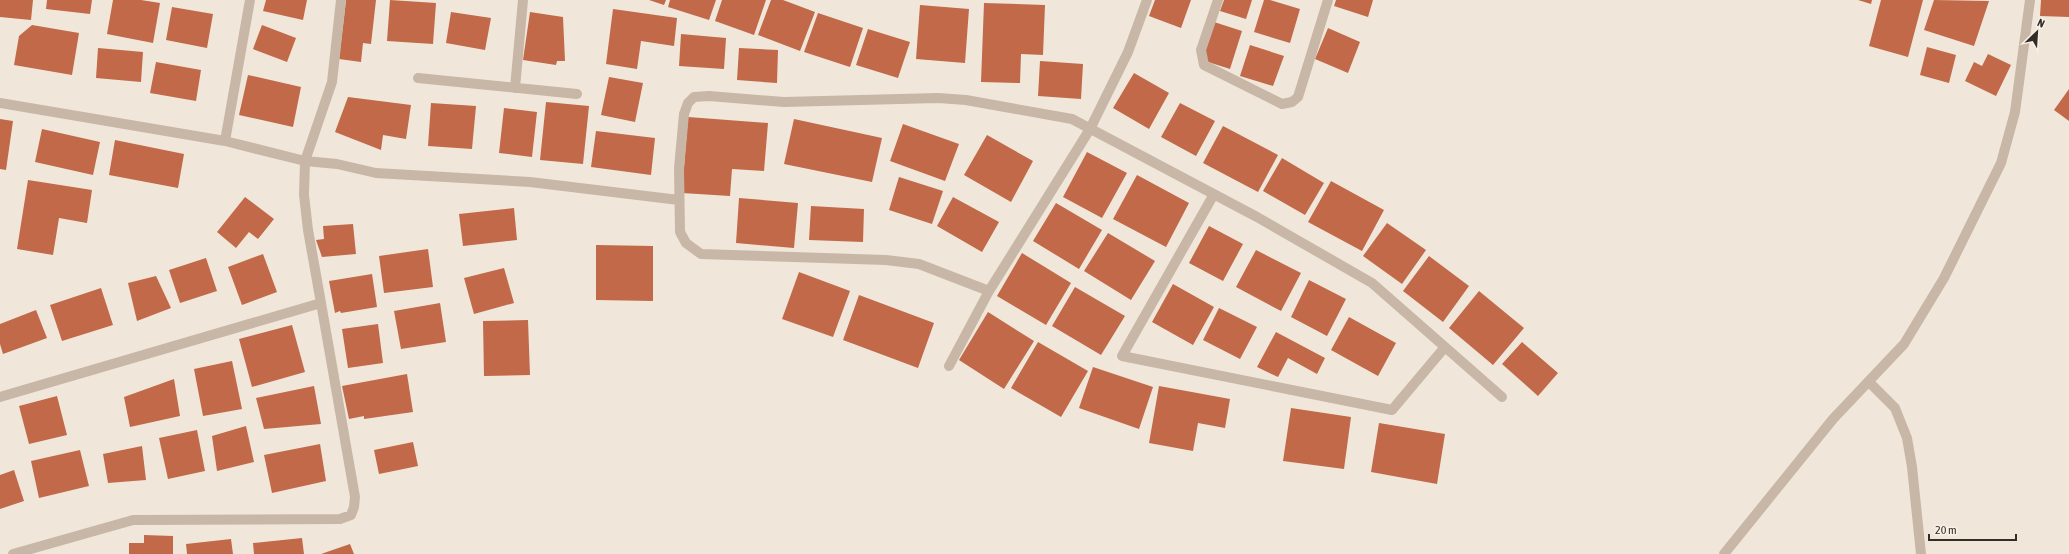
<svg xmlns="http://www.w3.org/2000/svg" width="2069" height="554" viewBox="0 0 2069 554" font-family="'Asap Condensed',sans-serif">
<rect width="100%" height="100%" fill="#f0e7da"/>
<path fill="#c16948" d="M0,0H33L31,20L0,17Z
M47,0H92L90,14L46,9Z
M113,0H141L160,3L153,43L107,34Z
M266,0H307L303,20L263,11Z
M346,0H376L371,44L363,43L361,62L339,59Z
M390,0L436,3L433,44L387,41Z
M649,0H666L664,5Z
M670,0H716L709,20L668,7Z
M722,0H766L754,35L715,21Z
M771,0H783L815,12L800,51L758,35Z
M1155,0H1191L1181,28L1149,16Z
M1224,0H1252L1246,19L1220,11Z
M1264,0H1270L1300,9L1290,43L1254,32Z
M1336,0H1373L1368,17L1334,6Z
M1858,0H1872L1871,4Z
M1881,0H1923L1908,57L1869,46Z
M1934,0L1989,1L1974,46L1924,30Z
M2041,0H2069V17L2040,16Z
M984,3L1045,5L1043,55L1021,54L1020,83L981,82Z
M920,5L969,9L965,63L916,59Z
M172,7L213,14L207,48L166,40Z
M613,9L677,18L674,46L641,41L637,69L606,64Z
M451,12L491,18L485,50L446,43Z
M530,12L563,17L565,61H557L556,65L523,60Z
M818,13L863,28L850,67L804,52Z
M1214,22L1242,31L1230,69L1202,60Z
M32,25L79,33L72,75L14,65L19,36Z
M262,25L296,38L287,62L253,49Z
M1328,28L1360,42L1348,73L1315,59Z
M868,29L910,42L898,78L856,65Z
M681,34L726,38L724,69L679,66Z
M1250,45L1284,56L1273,86L1240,76Z
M1927,47L1956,55L1949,83L1920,75Z
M98,48L143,52L141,82L96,78Z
M739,48L778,50L777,83L737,80Z
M1988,54L2011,65L1996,96L1965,81L1974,62L1982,66Z
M1040,61L1083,64L1081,99L1038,96Z
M156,62L201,70L196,101L150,93Z
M1134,73L1169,93L1149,129L1113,108Z
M248,75L301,87L293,127L239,115Z
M609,77L643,83L635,122L601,115Z
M2069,89V121L2054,110Z
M348,97L411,105L406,139L383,135L381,150L335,132Z
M546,102L589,106L583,164L540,160Z
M431,103L476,106L472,149L428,146Z
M1180,103L1215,121L1196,156L1161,137Z
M504,108L537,112L532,157L499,153Z
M688,117L768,123L764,171L732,169L730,196L682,193Z
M0,119L13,121L6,170L0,169Z
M794,119L882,138L872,182L784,164Z
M903,124L959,144L945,181L890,161Z
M1223,126L1278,155L1258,192L1203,163Z
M42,129L100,142L93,175L35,162Z
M596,131L655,138L651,175L591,167Z
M987,135L1033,161L1011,202L964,175Z
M115,140L184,154L178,188L109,175Z
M1087,152L1127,173L1102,218L1063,197Z
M1282,158L1324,183L1305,215L1263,191Z
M1137,175L1189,203L1166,247L1113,219Z
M899,177L943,191L932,224L889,210Z
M28,180L92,190L87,223L59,218L53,255L17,249Z
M1331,181L1384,210L1362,251L1308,222Z
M245,197L274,219L258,239L249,232L236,248L217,232Z
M953,197L999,222L982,252L937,226Z
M739,198L798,203L794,248L736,243Z
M1056,203L1102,230L1079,269L1033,241Z
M811,206L864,209L863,242L809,240Z
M514,208L517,240L463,246L459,214Z
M1387,223L1426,250L1402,284L1363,256Z
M353,224L356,254L322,257L316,240L324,239L323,226Z
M1209,226L1243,244L1223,281L1189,263Z
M1108,233L1155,261L1131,300L1084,271Z
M596,245L653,246V301L596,300Z
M428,249L433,287L384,293L379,256Z
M1256,250L1301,273L1281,311L1236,287Z
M1022,253L1071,283L1046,325L997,296Z
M263,254L277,292L242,305L228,267Z
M1429,256L1469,286L1443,322L1403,291Z
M206,258L217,291L180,303L169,270Z
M504,268L514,303L474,314L464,278Z
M799,272L850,291L833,337L782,319Z
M372,274L377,307L341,313L340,311L335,313L329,281Z
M156,276L171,308L137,321L128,283Z
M1309,280L1346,299L1327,336L1291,317Z
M1173,284L1214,307L1193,345L1152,322Z
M1075,287L1125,316L1101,355L1052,326Z
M101,288L113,325L62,341L50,305Z
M1479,291L1524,328L1493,365L1449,328Z
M859,295L934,323L918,368L843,340Z
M440,303L446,342L401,349L394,311Z
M1219,308L1257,327L1240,359L1203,340Z
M36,310L47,338L3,354L0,344V324Z
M988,312L1034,341L1004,389L959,360Z
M1349,317L1396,343L1378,376L1331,350Z
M528,320L530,375L484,376L483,321Z
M378,324L383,363L348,368L342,329Z
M292,325L305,372L252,387L239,339Z
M1276,332L1325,358L1317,374L1288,358L1278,377L1257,367Z
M1038,342L1088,371L1061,417L1011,388Z
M1522,342L1558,373L1538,396L1502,364Z
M232,361L242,409L203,416L194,369Z
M1093,367L1153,387L1139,429L1079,408Z
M407,374L413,412L364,419V416L349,419L342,386Z
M174,379L180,416L130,427L124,397Z
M314,386L321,424L264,429L256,398Z
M1159,386L1230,399L1225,428L1198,423L1193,451L1149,443Z
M57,396L67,435L29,444L19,406Z
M1291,408L1351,417L1344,469L1283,461Z
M1379,423L1445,434L1437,484L1371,472Z
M246,426L254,462L217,471L212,436Z
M197,430L205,471L168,479L159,438Z
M413,442L418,466L379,474L374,450Z
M320,444L326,481L272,493L264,455Z
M142,446L146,480L108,483L103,454Z
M80,450L89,486L39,498L31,461Z
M14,470L24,501L0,509V475Z
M144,535L173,536V554H129V543H144Z
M302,538L304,554H254L253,543Z
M231,539L233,554H187L186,544Z
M350,544L354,554H321Z"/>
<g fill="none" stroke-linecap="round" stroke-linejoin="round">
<path stroke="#c8b7a7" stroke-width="10" d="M1218,0L1201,50L1204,65L1282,104L1292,102L1298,97L1328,0
M418,78L577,94
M515,88L523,0
M0,103L225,141L305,161L337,164L376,173L530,182L679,200
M225,141L250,0
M1214,194L1122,356L1392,410L1445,347
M989,291L919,264L886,260L701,254L686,243L680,232L679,168L684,114L688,103L694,97L709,96L784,102L938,98L966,100L1072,119L1257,217L1372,283L1502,397
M949,366L989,291L1090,129L1128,52L1147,0
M1869,382L1895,408L1907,438L1912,467L1921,554
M0,397L321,303L308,230L304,195L305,161L332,82L341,0
M13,554L133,520L340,519L351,515L354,507L355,497L321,303
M1724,554L1833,419L1904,344L1944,278L2001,163L2015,112L2030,0"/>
</g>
<g transform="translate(2037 32) rotate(25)" stroke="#f8f1e7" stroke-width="3" paint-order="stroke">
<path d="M0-3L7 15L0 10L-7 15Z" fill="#352c27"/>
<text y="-6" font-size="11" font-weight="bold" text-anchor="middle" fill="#352c27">N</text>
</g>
<path d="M1929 534v6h87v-6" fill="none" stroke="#352c27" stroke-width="2"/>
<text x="1935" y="534" font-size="12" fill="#352c27" stroke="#f8f1e7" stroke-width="3" paint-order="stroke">20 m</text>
</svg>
